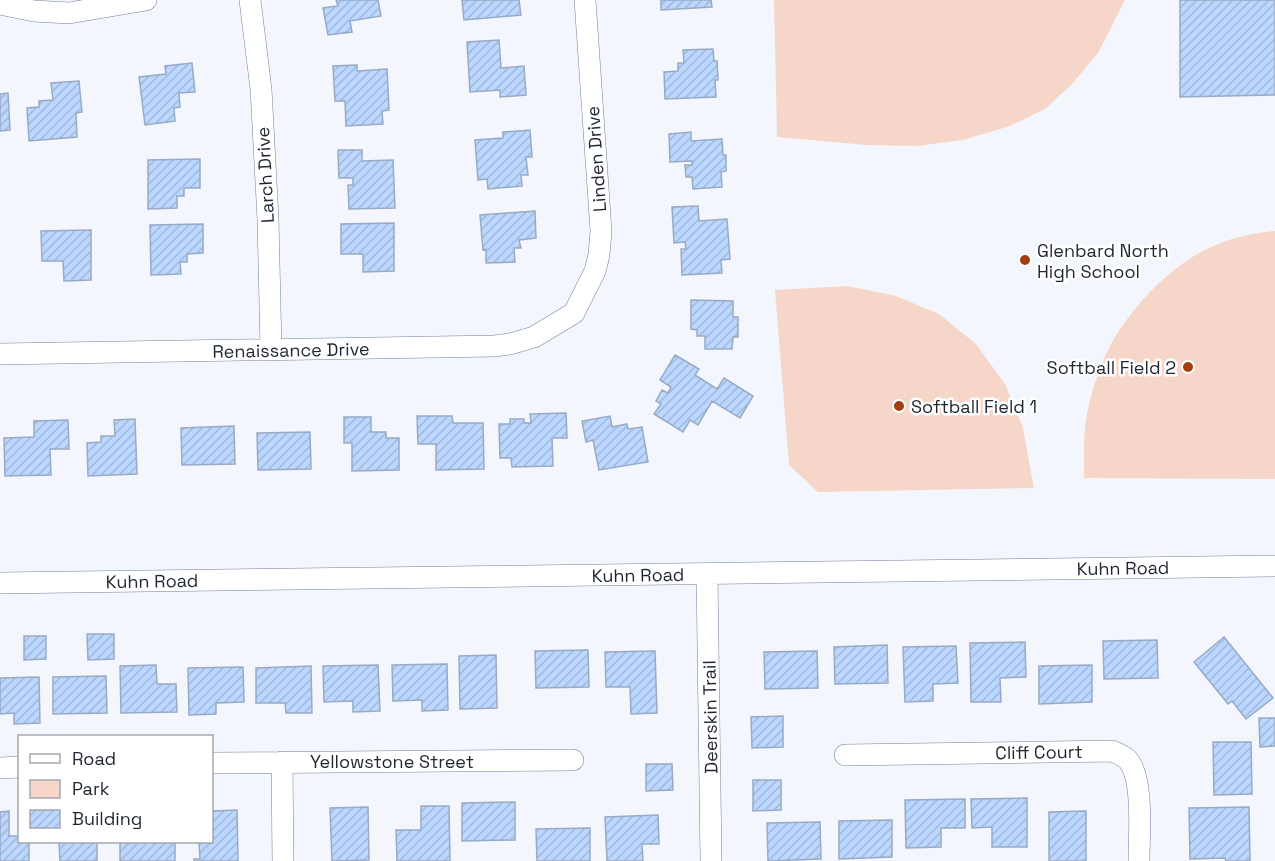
<svg xmlns="http://www.w3.org/2000/svg" width="1275" height="861" viewBox="0 0 1275 861" font-family="'Space Grotesk',sans-serif">
<defs>
<pattern id="building-hatch" width="6" height="6" patternUnits="userSpaceOnUse" patternTransform="scale(1.5)"><rect width="6" height="6" fill="#bbd6ff"/><path d="M-1 1l2-2M0 6l6-6M5 7l2-2" fill="none" stroke="#a0b8db"/></pattern>
</defs>
<rect width="100%" height="100%" fill="#f3f6fc"/>
<path fill="#f7d6ca" d="M774,0H1125L1098,53L1072,84L1045,109L1010,126L963,140L917,146L866,145L777,137Z
M1275,231V479L1084,478C1084,456 1083,431 1088,409C1092,390 1099,370 1107,352C1128,309 1175,259 1221,243C1239,236 1257,233 1275,231Z
M847,286L896,296L939,314L976,344L1005,384L1023,428L1034,488L818,492L789,465L775,290Z"/>
<path fill="url(#building-hatch)" stroke="#99aac5" stroke-width="1.5" d="M336,0H378L381,16L350,21L352,32L328,35L323,8L338,6Z
M462,0H519L521,15L464,20Z
M661,0H711L712,7L661,10Z
M1180,0H1275V95L1180,97Z
M499,40L501,68L524,66L526,95L500,97V90L470,92L467,42Z
M713,49L714,61H717L718,80H715L716,97L665,99L664,72L678,71V63H684L683,50Z
M192,63L195,92L179,93L180,107L174,108L175,121L145,125L139,77L166,74L165,66Z
M357,65V71L387,69L389,110L382,111L383,124L346,126L345,101H335L333,66Z
M79,81L82,112L76,113L77,137L29,141L27,108L39,107V101L53,100L51,83Z
M8,93L10,130L0,131V94Z
M530,130L532,157H526L528,175H521L522,186L488,189L487,179L478,180L475,140L503,138V132Z
M691,132V141L722,139L723,155H726V171L721,172L722,187L693,189L692,177H686L685,165H692V161L670,162L669,134Z
M338,150H362V161L393,160L395,208L349,209L348,185H353V178H339Z
M200,159V188H184V196H177V208L148,209V160Z
M698,206L699,221L727,219L730,259L721,260L722,273L682,275L681,249H686L685,242L674,243L672,207Z
M535,211L536,238L519,240L521,248H514L515,262L486,263V249L483,250L480,215Z
M394,223V271L363,272V254H341V224Z
M203,224V253L187,254V262H180L181,274L151,275L150,225Z
M91,230V280L64,281L63,261H42L41,231Z
M691,300L733,301V317H738V337H733L732,349H705V336H697V330L691,329Z
M675,355L699,369L695,375L717,389L724,378L753,396L740,418L712,401L698,425L690,420L683,432L654,414L661,404L656,401L662,390L668,393L671,387L660,380Z
M566,413L567,438H552L553,466L512,467L511,458H500L499,424H510V419H524V423H531L530,414Z
M417,416H452L453,423H483L484,469L436,470V444H418Z
M610,416L612,427L627,424L628,429L642,427L648,462L599,470L593,440L586,442L582,421Z
M344,417H371V432H386V438H399V470L352,471V443H344Z
M135,419L137,474L88,476L87,443L101,442V436H115L114,420Z
M68,420L69,449H50L51,475L5,476L4,438L34,437V421Z
M234,426L235,464L182,465L181,428Z
M310,432L311,469L258,470L257,433Z
M87,634H114V659L88,660Z
M24,636H46V659L24,660Z
M1224,637L1273,698L1246,719L1232,701L1228,704L1194,662Z
M1157,640L1158,678L1104,679L1103,641Z
M1025,642L1026,677L1000,678L1001,702H971L970,643Z
M887,645L888,683L835,684L834,647Z
M956,646L958,683L933,684V701L905,702L903,647Z
M588,650L589,687L536,688L535,651Z
M655,651L657,713L631,714L630,687H606L605,652Z
M817,651L818,688L765,689L764,652Z
M496,655L497,708L460,709L459,656Z
M447,664L448,710L422,711V700L393,701L392,665Z
M156,665L157,684H176L177,712L121,713L120,666Z
M378,665L380,711L353,712V701L324,702L323,666Z
M1092,665V702L1039,704V666Z
M311,666L312,713H286L285,703H256V668Z
M243,667L244,702L216,703V714L189,715L188,668Z
M106,676L107,713L53,714V677Z
M39,677L40,723L14,724V713L0,714V678Z
M783,716V747L752,748L751,717Z
M1259,718H1275V746L1260,747Z
M1213,742H1251L1252,794L1214,795Z
M646,764H672L673,790L646,791Z
M753,780H781V810L753,811Z
M1027,798V847H992V827L972,828L971,799Z
M965,799V828H941V847L906,848L905,800Z
M515,802V840L462,841V803Z
M421,806H449L450,861H397L396,830H421Z
M368,807L369,860L332,861L330,808Z
M1249,807L1250,861H1226L1225,858L1190,859L1189,808Z
M237,810L238,861H194V859H200L199,842H212V811Z
M9,811V836H20V842H29V861H0V812Z
M1086,811V861H1049V812Z
M658,815L659,844H642L643,861H607L605,817Z
M892,820V857L839,859V821Z
M820,822L821,859L768,861L767,823Z
M590,828V861H537L536,829Z
M59,842H97V861H60Z
M120,842H175V861H120Z"/>
<g fill="none" stroke-linecap="round" stroke-linejoin="round">
<defs>
<path id="street" d="M250,0L261,89L268,219L271,350
M0,4L34,11L69,13L146,0
M0,354L495,346L510,344L534,337L574,313L595,271L599,255L601,231L585,0
M707,574L711,861
M0,583L1275,566
M845,755L1112,751C1117,753 1124,756 1128,760C1144,779 1139,836 1139,861
M282,762L283,861
M212,763L573,760
M0,768L20,767"/>
</defs>
<use href="#street" stroke="#71829c" stroke-width="22"/>
<use href="#street" stroke="#fff" stroke-width="21"/>
</g>
<g fill="#a43e11" stroke="#fff" stroke-width="2">
<circle cx="1025" cy="260" r="6"/>
<circle cx="1188" cy="367" r="6"/>
<circle cx="899" cy="406" r="6"/>
</g>
<g text-anchor="middle" dominant-baseline="central" stroke-width="5" stroke-linejoin="round" paint-order="stroke">
<g font-size="18" fill="#1f2631" stroke="#fff">
<text transform="translate(596 159) rotate(-94)">Linden Drive</text>
<text transform="translate(265 175) rotate(-93)">Larch Drive</text>
<text transform="translate(291 350) rotate(-1)">Renaissance Drive</text>
<text transform="translate(1123 568) rotate(-1)">Kuhn Road</text>
<text transform="translate(638 575) rotate(-1)">Kuhn Road</text>
<text transform="translate(152 581) rotate(-1)">Kuhn Road</text>
<text transform="translate(710 717) rotate(-91)">Deerskin Trail</text>
<text transform="translate(1039 752) rotate(-1)">Cliff Court</text>
<text x="392" y="761">Yellowstone Street</text>
</g>
<g font-size="18" fill="#1f2631" stroke="#fff" text-anchor="start">
<text x="1037" y="250">Glenbard North<tspan x="1037" dy="21">High School</tspan></text>
<text x="1176" y="367" text-anchor="end">Softball Field 2</text>
<text x="911" y="406">Softball Field 1</text>
</g>
</g>
<rect x="18" y="735" width="195" height="108" fill="#ffffff" stroke="#a5a8ad" stroke-width="1.5"/>
<rect x="30" y="754" width="30" height="9" fill="#ffffff" stroke="#a5a8ad" stroke-width="1.5"/>
<text x="72" y="765" font-size="18" fill="#1f2631">Road</text>
<rect x="30" y="780" width="30" height="18" fill="#f7d6ca" stroke="#a5a8ad" stroke-width="1.5"/>
<text x="72" y="795" font-size="18" fill="#1f2631">Park</text>
<rect x="30" y="810" width="30" height="18" fill="url(#building-hatch)" stroke="#a5a8ad" stroke-width="1.5"/>
<text x="72" y="825" font-size="18" fill="#1f2631">Building</text>
</svg>
